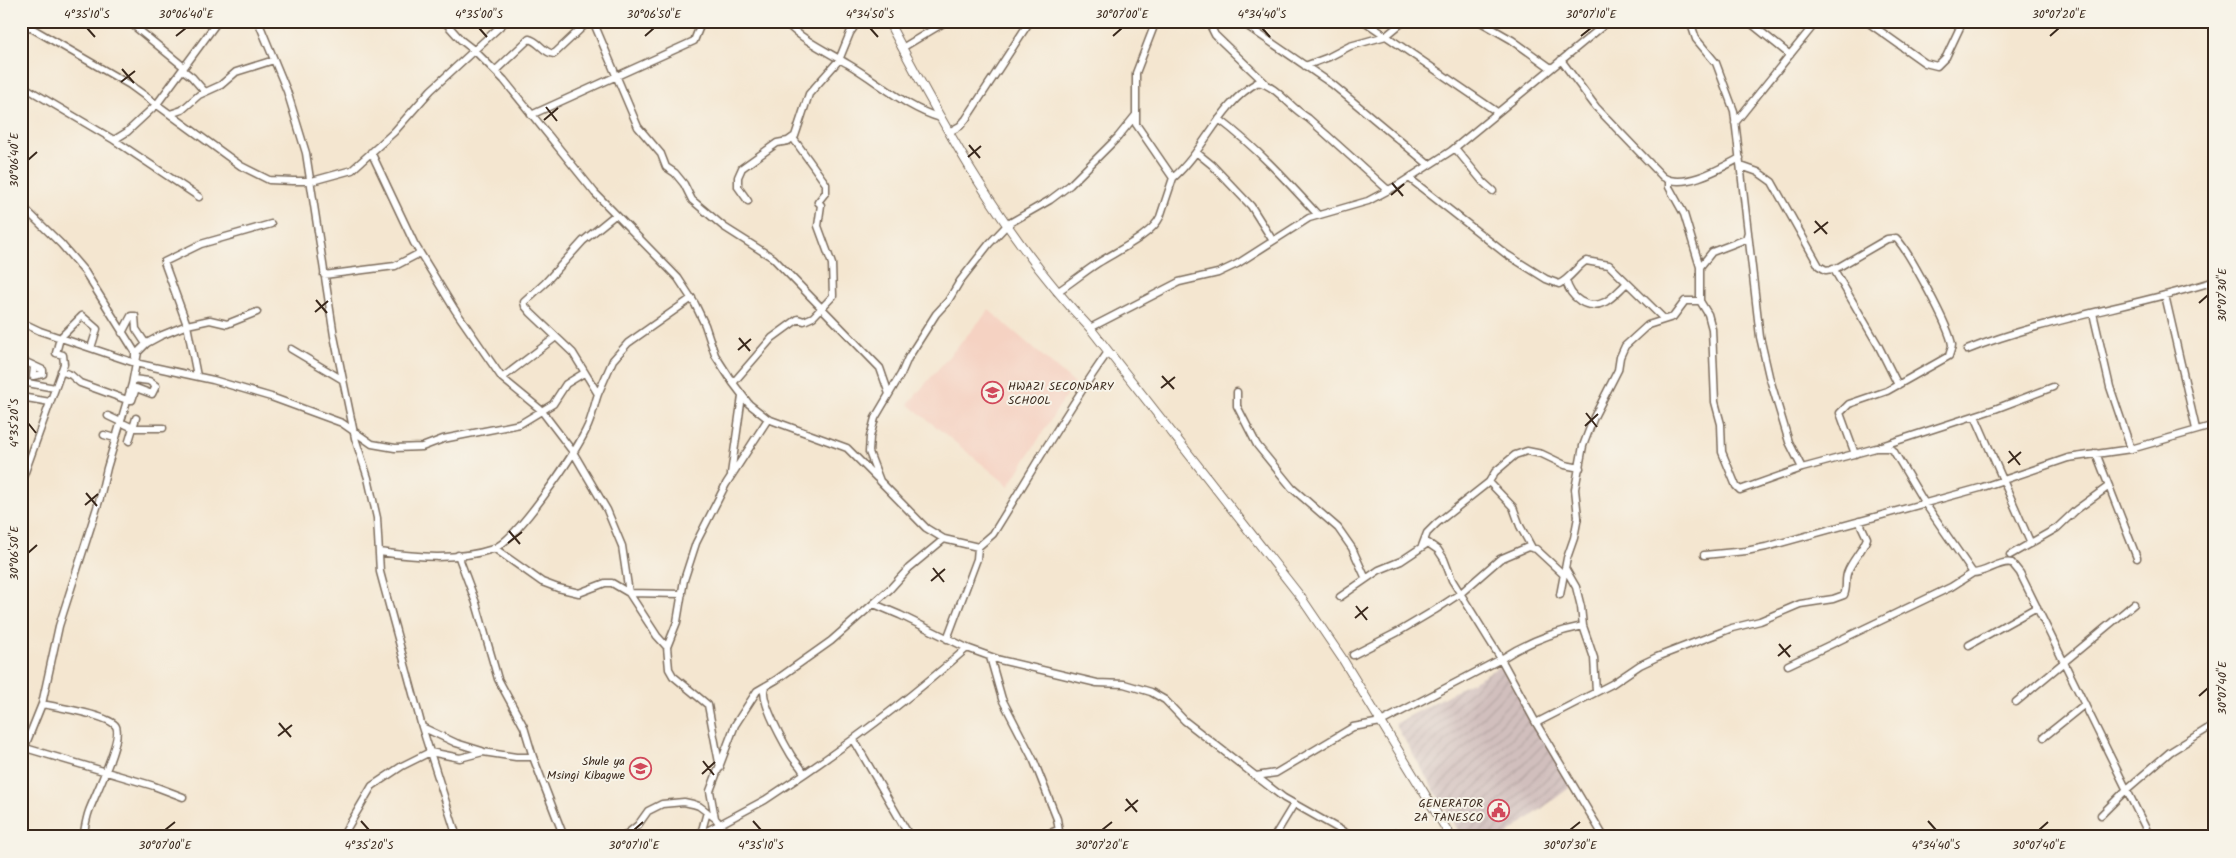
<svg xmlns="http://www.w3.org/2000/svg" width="2236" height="858" viewBox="0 0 2236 858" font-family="Kalam,sans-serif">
<defs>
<pattern id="industrial-furrows" width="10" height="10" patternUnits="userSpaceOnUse" patternTransform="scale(1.25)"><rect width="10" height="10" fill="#d1bfbd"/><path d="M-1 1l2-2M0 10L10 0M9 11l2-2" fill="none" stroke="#b4a4a2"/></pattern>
</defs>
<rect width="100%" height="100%" fill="#f7f3e8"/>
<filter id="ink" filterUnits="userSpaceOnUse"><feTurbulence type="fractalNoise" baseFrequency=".02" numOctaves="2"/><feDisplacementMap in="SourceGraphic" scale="10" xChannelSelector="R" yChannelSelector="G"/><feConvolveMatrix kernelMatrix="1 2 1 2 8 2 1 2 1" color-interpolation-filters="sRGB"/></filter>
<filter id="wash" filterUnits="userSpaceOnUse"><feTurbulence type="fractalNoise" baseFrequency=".0096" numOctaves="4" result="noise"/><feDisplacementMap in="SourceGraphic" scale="20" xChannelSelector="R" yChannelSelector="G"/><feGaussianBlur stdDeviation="1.12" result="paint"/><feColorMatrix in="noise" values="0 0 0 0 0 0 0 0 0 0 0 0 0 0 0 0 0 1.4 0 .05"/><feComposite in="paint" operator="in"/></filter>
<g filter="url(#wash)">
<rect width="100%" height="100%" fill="#f4e6d0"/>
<path fill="#f5d2c2" d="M989,310L1074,383L1009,486L908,404Z"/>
<path fill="url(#industrial-furrows)" d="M1501,666L1573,785L1504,837H1462L1395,724Z"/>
</g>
<g filter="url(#ink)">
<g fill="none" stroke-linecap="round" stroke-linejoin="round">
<defs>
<path id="minor" d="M128,21L184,67
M258,21L287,91L306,153L334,336L355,438L368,478L377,518L380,572L422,727L457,837
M444,21L461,40L475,51L504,80L595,193L678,278L695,304L705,325L715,355L733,383
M593,21L638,127L661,154L666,167L675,173L684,184L692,200L724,227L773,258L880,368L889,394
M784,21C802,40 826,51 848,64C879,82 906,108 941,118
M1240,21L1332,84L1429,165
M1364,21L1497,112
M1479,21L1512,40L1551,68
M1690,21L1696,39L1716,63L1734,111L1760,337L1769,376L1789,442L1802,468L1876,448H1887L1893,450L1924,502L1973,573C1987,573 1999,560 2012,563L2020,573L2150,837
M1748,21L1790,55
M1866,21L1925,63L1937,66L1946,57L1963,21
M21,22L130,85L241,166L269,180L293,181H312L352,170L394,132L431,90L506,21
M1210,25L1215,35L1265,83
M902,48L947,21
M1561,60L1596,107L1663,177C1684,190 1721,168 1740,158
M1305,66L1329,57L1350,46L1386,36L1404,21
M183,70L192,77L205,92
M495,71L529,39C539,41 543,53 554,54L589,21
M21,85L114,140L199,197
M170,114L182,110L199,95L221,85L236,72L274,60
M531,115L694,41L702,21
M1219,119C1256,147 1287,181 1318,215
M1735,123L1817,21
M949,132L960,126L966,119L1030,21
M114,140L127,132L157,104L218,21
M1455,148L1483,182L1493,191
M371,152L414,243L455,310L502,378L541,410L573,452L607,510L622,546L629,593L657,636L667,647
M1196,152L1212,165L1251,206L1273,241
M1741,166L1758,172L1772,182L1819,266L1826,270L1837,268L1887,239L1896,238C1908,250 1950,328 1952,345C1952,348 1950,352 1949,356L1887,391L1849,404L1840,413L1855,454
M1173,178C1206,149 1219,104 1258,82C1277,86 1290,108 1308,118L1388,190
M1409,178L1506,254L1546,279L1559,284C1571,278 1576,267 1586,261L1609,265L1664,319
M1669,181V187L1684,214L1700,267
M748,201L738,187V177L742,168L777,143L788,141L795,136L809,94L839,60L850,33L858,21
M21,205L61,244L85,272L135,352V357
M1833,268L1878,345L1898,385
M324,275L395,266L420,253
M1566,280C1570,298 1587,311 1605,302C1613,298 1620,289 1627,283
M1057,292C1071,283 1084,272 1098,263C1115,252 1152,235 1160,217L1173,178L1136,124V73L1156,21
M2165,295L2196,429
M1700,301L1708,314L1712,329L1715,402L1721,424L1722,452L1736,486L1740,490L1802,468
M2093,313L2110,387L2131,449
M21,322L40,331L135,363L213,380L271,397L342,423L372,444L395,448L422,447L443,439L520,424L553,404L566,384L584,373
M1090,328L1179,282L1218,273L1237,264L1309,218L1368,201L1398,185L1451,151L1609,21
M122,333L131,316H135L136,329L146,344
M291,349L343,380
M1967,350C2047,318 2133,307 2215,281
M1108,352C1066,411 1031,473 993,534L978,547L944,539L926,528L880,481L869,452L870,437L875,418L901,374L908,358L936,314L948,301L960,281L989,244L1008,224L1050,200L1070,185L1118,137L1135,116
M34,367L33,376L43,374V370L28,363L24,364L22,382L55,388
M61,371L71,375L80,383L127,400H132L136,388L152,394L156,386L149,381L133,379
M197,376L187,325L164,262L201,244L271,224
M502,378L556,337
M1237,392V406L1257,445L1292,488L1338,528L1352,548L1366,579
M598,394L613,360L628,343L692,298
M21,397L50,402
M108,416L133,428L136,418
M1975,416L2031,544
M768,419L847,448L877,478
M104,435L115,438
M129,441L133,428H163
M1881,446L1995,409L2053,387
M2096,453L2137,558
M731,474L742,396
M1489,482L1513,507L1520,526L1532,548
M21,483L64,364L63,355L56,353L60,338L82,316L97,329L91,348
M1422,546L1427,533L1437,523L1489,482L1495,472L1515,455L1527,451L1542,454L1565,465L1580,468
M494,548L542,582L558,588L579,593L605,583H612L629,593L682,594
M379,552C416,557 457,561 493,549C517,540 574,455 586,430C592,419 594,405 598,394L573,353L531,313L525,306L524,302L545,283L583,241L615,215
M458,555L476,603L498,679L524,727L533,757L564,837
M1704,555L1746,551L1766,547L1980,488L2068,458L2131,449L2215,425
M2010,555L2057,528L2076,510L2109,486
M1565,568L1576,587L1581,607L1583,626L1594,658L1596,692
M1560,595L1567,558L1574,538L1578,517L1575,489L1583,446L1594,417L1618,370L1620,357L1625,346L1648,325L1673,317L1685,301H1700V267L1712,252L1746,239L1748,232
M1340,597L1379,570L1401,561L1428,543L1438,550L1444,559L1452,580L1501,659C1527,642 1553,632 1583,626
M874,604L900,615L967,648L1000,660L1097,683L1124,684L1151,692L1165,700L1185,721L1284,798L1353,837
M947,639L977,559L978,547
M1969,645L2037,607
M1353,655L1398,632L1435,610L1461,593L1500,559L1528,547L1536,549L1564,575
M990,657L1002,699L1034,761L1057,819L1060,837
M1788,665L1951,587L1973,573
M2016,702L2134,604
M42,704C58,707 106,715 115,725C125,735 94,797 89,811C86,819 85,828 83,837
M1536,723L1612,684L1640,665L1657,657L1732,628L1760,621L1800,604L1833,599L1844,595C1848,586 1844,579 1848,571C1853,559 1863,550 1867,538L1859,521
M422,727L456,743L482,751
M2044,737L2085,704
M854,740L910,837
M22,747L154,786L183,797
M21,756L42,704L59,626L100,498L107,468L132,384L138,352L147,343L160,336L187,325L210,320L227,324L257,312
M720,768L708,705L673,676L669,669L667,647L677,622L684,580L696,543L726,484L768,419L749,404L733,383L772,338L798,319L804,321L813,317L833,296L832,264L818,226L821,205L818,202L826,192V184L793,138
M804,774C861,735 915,694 967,648
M1256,776L1276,773L1353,727L1381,722L1501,659L1536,723L1604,837
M2101,815L2127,789L2170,752L2215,724
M701,834L707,812
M342,837L372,786L402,766L430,752L460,758L483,752L516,757H533
M623,837L638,825L648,811L662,804L684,802L693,804L699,806L715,818
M696,837L765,800L804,774C802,767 795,762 791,755C784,743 759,699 765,687
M730,837L715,818L710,791L735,725L757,691L776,680L831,641L890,589L909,568L944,539
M1039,837L1058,830
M1274,837L1294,804
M1384,837C1393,832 1398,832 1407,837"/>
<path id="tertiary" d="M888,21C945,129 1005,239 1090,328L1300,596L1342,658L1451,837"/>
</defs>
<use href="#minor" stroke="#7c6c5c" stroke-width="9"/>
<use href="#tertiary" stroke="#7c6c5c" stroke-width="10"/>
<use href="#minor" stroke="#fff" stroke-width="6"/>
<use href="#tertiary" stroke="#fff" stroke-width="8"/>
</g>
</g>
<path fill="none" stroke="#3b2a1e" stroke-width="2" d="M87,28L95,37M479,28L487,37M870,28L878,37M1262,28L1270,37M176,36L186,28M645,36L654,28M1113,36L1122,28M1581,36L1591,28M2050,36L2059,28M122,69L134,83M121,82L135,71M546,107L557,121M544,120L558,108M969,145L980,158M968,157L981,146M28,160L37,152M1392,183L1403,196M1391,195L1404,184M1815,221L1827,234M1814,233L1828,222M316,300L327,313M2199,303L2208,295M315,312L328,301M739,338L750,351M738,350L751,339M1162,376L1174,389M1161,388L1175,377M1586,413L1597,427M28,423L36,433M1585,426L1598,414M2009,451L2020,465M2008,463L2021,452M86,493L97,506M85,505L98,494M509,531L520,544M508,543L522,532M28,553L37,545M933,568L944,582M931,581L945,569M1356,606L1367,620M1355,618L1368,607M1779,644L1790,657M1778,656L1791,645M2199,696L2208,688M279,723L291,737M278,736L292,725M703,761L714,775M702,774L715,762M1126,799L1137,812M1125,811L1138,800M361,821L369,830M753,821L761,830M1928,821L1936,830M165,830L175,822M634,830L643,822M1102,830L1112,822M1570,830L1580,822M2039,830L2048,822"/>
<defs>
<symbol id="school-ring" viewBox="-11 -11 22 22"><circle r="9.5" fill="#f7f3e8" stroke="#d1495b" stroke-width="1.5"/><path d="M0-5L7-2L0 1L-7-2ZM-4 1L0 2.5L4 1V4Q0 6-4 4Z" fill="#d1495b"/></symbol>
<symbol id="civic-ring" viewBox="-11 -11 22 22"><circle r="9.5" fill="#f7f3e8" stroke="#d1495b" stroke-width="1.5"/><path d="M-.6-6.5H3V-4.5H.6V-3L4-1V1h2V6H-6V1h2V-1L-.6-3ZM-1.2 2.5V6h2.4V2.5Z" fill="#d1495b"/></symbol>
</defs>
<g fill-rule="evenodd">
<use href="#school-ring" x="980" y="380" width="25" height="25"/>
<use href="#school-ring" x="628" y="756" width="25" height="25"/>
<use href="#civic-ring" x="1486" y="798" width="25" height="25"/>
</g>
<g text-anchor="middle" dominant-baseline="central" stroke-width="4" stroke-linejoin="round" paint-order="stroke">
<g font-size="12" fill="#3b2a1e" stroke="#f7f3e8" text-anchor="end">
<text x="1008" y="386" text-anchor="start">HWAZI SECONDARY<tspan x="1008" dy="14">SCHOOL</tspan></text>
<text x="625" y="761">Shule ya<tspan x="625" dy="14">Msingi Kibagwe</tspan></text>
<text x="1483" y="803">GENERATOR<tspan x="1483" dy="14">ZA TANESCO</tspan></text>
</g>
</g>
<rect width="2236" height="858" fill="none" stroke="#f7f3e8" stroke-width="55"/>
<rect x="28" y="28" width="2180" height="802" fill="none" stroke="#3b2a1e" stroke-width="2"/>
<g font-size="12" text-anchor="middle" fill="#3b2a1e">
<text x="87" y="18">4°35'10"S</text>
<text x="186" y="18">30°06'40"E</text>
<text x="479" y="18">4°35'00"S</text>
<text x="654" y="18">30°06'50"E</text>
<text x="870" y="18">4°34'50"S</text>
<text x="1122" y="18">30°07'00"E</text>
<text x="1262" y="18">4°34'40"S</text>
<text x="1591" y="18">30°07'10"E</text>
<text x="2059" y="18">30°07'20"E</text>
<text transform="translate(14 160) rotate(-90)" y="4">30°06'40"E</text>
<text transform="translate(2222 295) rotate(-90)" y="4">30°07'30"E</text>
<text transform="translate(14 423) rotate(-90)" y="4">4°35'20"S</text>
<text transform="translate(14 553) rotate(-90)" y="4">30°06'50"E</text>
<text transform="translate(2222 688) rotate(-90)" y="4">30°07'40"E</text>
<text x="165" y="849">30°07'00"E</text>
<text x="369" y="849">4°35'20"S</text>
<text x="634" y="849">30°07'10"E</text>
<text x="761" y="849">4°35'10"S</text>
<text x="1102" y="849">30°07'20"E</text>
<text x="1570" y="849">30°07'30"E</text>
<text x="1936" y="849">4°34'40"S</text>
<text x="2039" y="849">30°07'40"E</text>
</g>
</svg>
